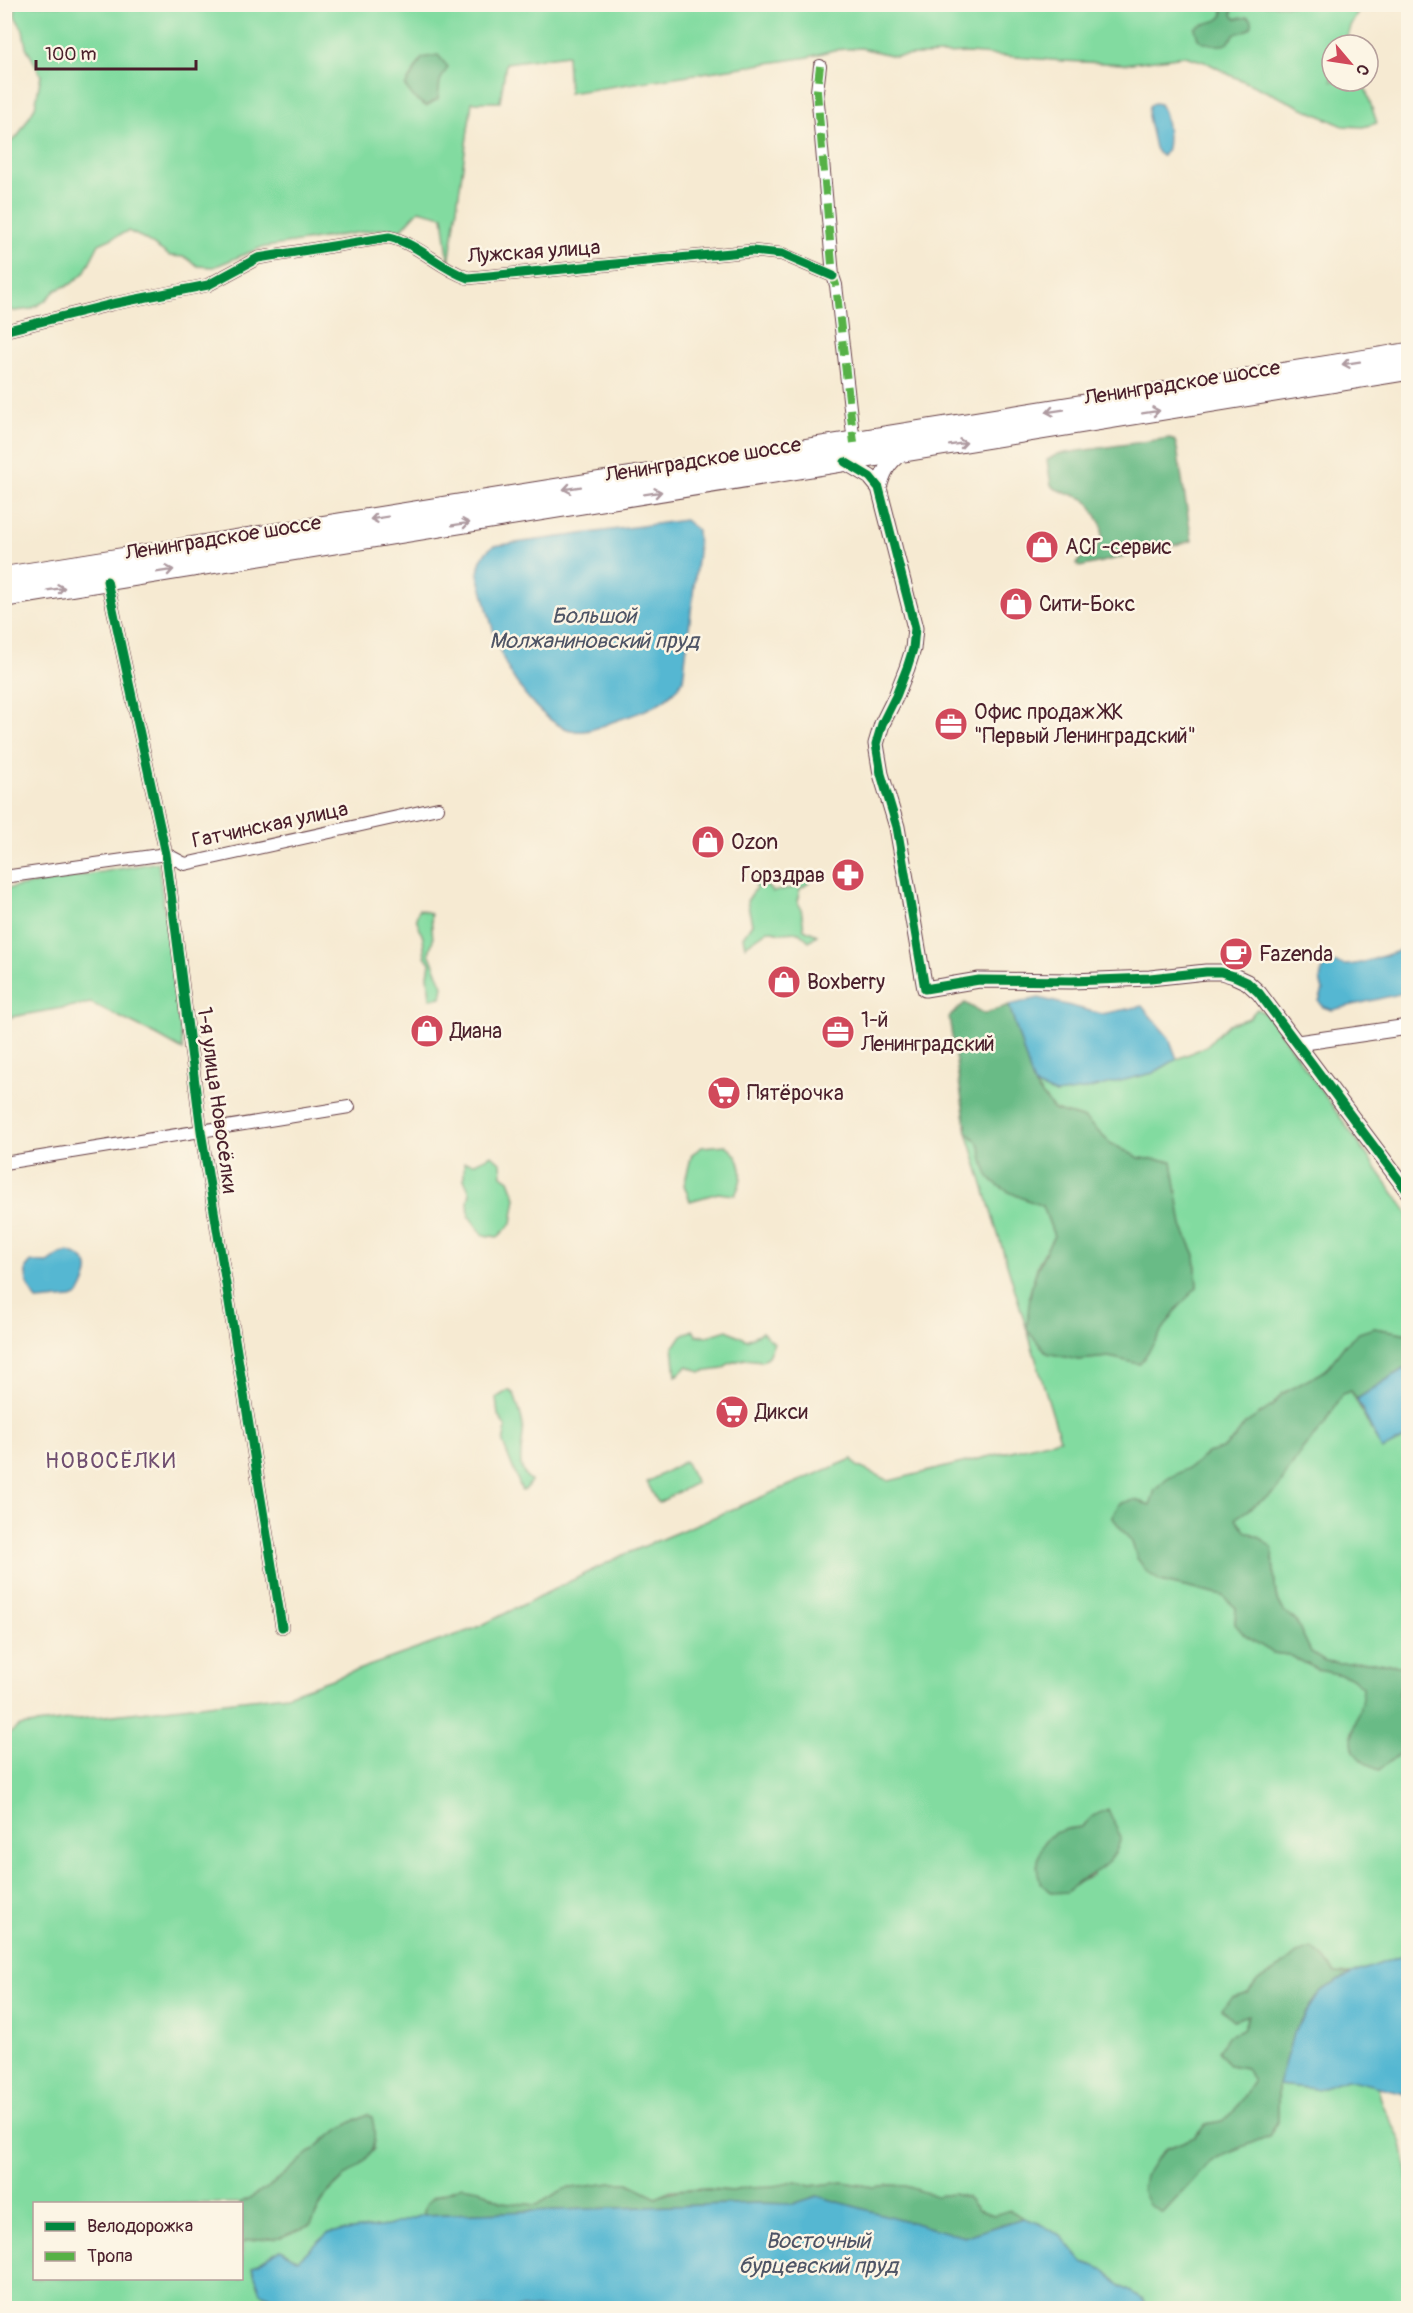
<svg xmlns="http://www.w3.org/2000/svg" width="1413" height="2313" viewBox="0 0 1413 2313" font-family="Pangolin,sans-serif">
<rect width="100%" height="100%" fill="#fcf5e5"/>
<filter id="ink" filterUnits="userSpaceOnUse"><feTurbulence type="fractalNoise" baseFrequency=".0167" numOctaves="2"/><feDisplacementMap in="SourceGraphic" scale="12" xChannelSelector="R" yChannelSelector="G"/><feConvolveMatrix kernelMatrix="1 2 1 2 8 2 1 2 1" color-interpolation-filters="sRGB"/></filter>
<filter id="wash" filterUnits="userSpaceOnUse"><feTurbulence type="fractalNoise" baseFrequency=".008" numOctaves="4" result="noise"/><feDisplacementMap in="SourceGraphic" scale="24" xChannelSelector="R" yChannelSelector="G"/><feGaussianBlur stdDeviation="1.35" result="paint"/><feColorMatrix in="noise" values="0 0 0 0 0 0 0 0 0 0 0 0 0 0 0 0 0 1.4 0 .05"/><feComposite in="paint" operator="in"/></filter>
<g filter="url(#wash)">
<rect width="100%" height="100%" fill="#f6ead2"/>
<path fill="#82dba0" stroke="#667d66" stroke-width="1.5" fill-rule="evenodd" d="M1216,4V8L1222,9L1223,15L1219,20L1206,24L1217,44C1228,46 1229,39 1237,33L1243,32L1241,17L1236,19L1231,15L1233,5H1362L1350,26L1345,45H1332V81H1363L1377,123L1363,127L1343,126L1230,75L1208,63L1185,56L1124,64L1063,61L969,53L894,56L861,48L833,50L809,57L569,93L567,55L506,63L500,102H472L449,264L443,216L419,210L402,229H381L260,248L214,267L198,266L185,257L170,256L143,238L128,231L99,244L84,273L71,284L56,290L45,301L31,309L15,311L5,309V146L18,136L35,107L41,75L26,47L23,30L15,16L16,5Z
M158,862L183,1050L158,1036L91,1003L5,1018V889Z
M801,873L806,875L809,883L800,889L797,901L801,908L804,929L817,935L809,941L799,932L781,933L768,930L745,946L743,937L752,924L747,901L756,888L754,879H760L773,892L796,887Z
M419,909L430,913L431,915L433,940L429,953L443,986L441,997L430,999L428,975L430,963L425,956L423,938L416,918Z
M1257,1009L1267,1014L1408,1213V1334L1374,1328L1345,1345L1326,1370L1282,1394L1272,1406L1245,1424L1235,1438L1222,1449L1207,1453L1196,1464L1167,1479L1150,1505L1135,1500L1112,1517L1132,1542L1137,1558L1160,1581L1223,1596L1236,1608L1235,1624L1273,1653L1289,1655L1319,1670L1351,1677L1363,1687V1704L1351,1735L1408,1747V1954L1351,1974L1335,1973L1324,1958L1297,1953L1273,1973L1258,1980L1248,1993L1233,1998L1222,2009L1234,2020L1250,2014L1243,2029L1228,2036L1229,2065L1246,2068L1253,2082L1234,2111L1222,2121L1206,2124L1195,2137L1165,2149L1154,2162L1163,2213L1210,2162L1224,2154L1269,2136L1278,2122V2085L1317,2089L1347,2079L1377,2084L1382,2103L1402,2143L1408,2175V2308H1148L1142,2298L1122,2287L1104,2270L1083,2262L1062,2237L1041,2224L1023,2218L1010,2211L994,2215L978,2210L968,2198L953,2194L936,2196L906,2186L890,2185L875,2187L843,2182L811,2186L796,2181L781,2186L749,2187L734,2191L702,2188L671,2190L656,2197L628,2183H612L564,2189L537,2205L501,2202L479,2189L426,2204L423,2215L387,2226L328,2233L298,2260L281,2249L252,2267L261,2293L296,2308H5L4,1738L19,1726L287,1695L476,1628L621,1556L852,1459L857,1466L889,1481L1060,1439L967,1132C988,1150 978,1151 987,1173C994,1189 1028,1200 1043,1206L1054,1236L1038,1264L1029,1296L1078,1360L1109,1357L1139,1364L1176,1310L1197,1287L1195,1255L1182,1226L1172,1162L1139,1158L1110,1143L1085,1119L1054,1110L1034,1085L1057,1094L1153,1073L1177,1059L1205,1047L1229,1024L1249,1018ZM1093,1816V1876L1051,1893L1040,1881L1037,1865L1066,1829L1082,1827ZM326,2138L374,2149L326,2195L311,2225L281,2237L249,2240L242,2243V2278H34V2204L240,2203L266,2189L315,2149Z
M726,1145C744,1160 745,1176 735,1195L718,1193L690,1201L684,1185L692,1154L702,1147Z
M492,1155L501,1163L502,1175L509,1180L516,1198L512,1223L498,1237L483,1235L469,1216L468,1201L470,1193L464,1179V1162L475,1163Z
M693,1330L696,1335L708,1336L727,1330L747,1340L762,1332L774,1343L768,1356L762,1361L745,1359L730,1363L723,1369L700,1372L688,1366L676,1376L673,1346L676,1344L682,1335Z
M507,1391H510L514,1394C517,1404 522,1416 523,1427C524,1447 513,1466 531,1481L526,1489L522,1491L503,1443L506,1428L498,1415L496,1398Z
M1351,1391L1382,1450L1408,1437V1701L1399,1695L1405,1667L1373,1662L1340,1663L1325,1661L1311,1652L1296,1621L1284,1611L1276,1596L1272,1548L1260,1537L1245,1532L1236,1518L1276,1491L1303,1448L1325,1424L1342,1394Z
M685,1461L696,1483L658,1503L647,1482Z"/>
<path fill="#69bb86" stroke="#5a6d58" stroke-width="1.5" d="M1216,5H1233L1232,15L1236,19L1248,17L1252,20V26C1247,33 1240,31 1234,35C1232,37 1230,41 1228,43C1221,48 1204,43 1198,39L1195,28C1204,20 1215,26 1223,15L1222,9L1216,8Z
M438,55L448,67L440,81L438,99L426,106L415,99L405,86L422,58Z
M1170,438L1175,441L1177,448L1192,541L1080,567L1076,564L1080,559L1091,555L1095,550L1102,538V526L1089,503L1084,499L1056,489L1051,485L1047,460L1058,454Z
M965,1003L984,1014L1009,1005L1034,1085L1054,1110L1085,1119L1110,1143L1139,1158L1172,1161L1182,1226L1195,1255L1197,1287L1176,1310L1140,1364L1109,1357L1078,1360L1047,1353L1027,1330C1029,1288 1033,1272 1054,1236L1043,1206C1028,1200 994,1189 987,1173C978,1151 988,1150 967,1132L949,1017Z
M1374,1328L1408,1334V1366L1357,1399L1351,1391L1342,1394L1325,1424L1303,1448L1276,1491L1236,1518L1245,1531L1260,1537L1272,1548L1276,1597L1284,1611L1296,1621L1311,1652L1325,1661L1340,1663L1373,1662L1405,1667L1399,1695L1408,1701V1747L1379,1770C1330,1751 1363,1723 1363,1687L1351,1677L1319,1670L1289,1655L1273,1653L1245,1636L1235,1624L1236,1608L1223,1596L1160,1581L1147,1572L1137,1558L1132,1542L1112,1517L1120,1503L1135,1500L1150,1505L1155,1490L1167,1479L1196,1464L1207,1453L1222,1449L1235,1438L1245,1424L1272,1406L1282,1394L1326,1370L1345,1345L1359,1333Z
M1108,1809L1121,1838C1110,1874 1089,1870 1067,1892L1051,1893C1048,1890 1043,1886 1041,1882C1033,1869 1040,1841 1053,1834C1062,1829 1072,1829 1082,1827L1093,1816Z
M1312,1948L1324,1958L1335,1973L1351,1974L1321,1991L1293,2034L1278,2085V2122L1269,2136L1224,2154L1210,2162L1163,2213L1149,2205L1142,2191L1145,2176L1154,2162L1166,2149L1195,2137L1206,2124L1222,2121L1234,2111L1253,2082L1246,2068L1229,2065L1219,2051L1228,2036L1243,2029L1249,2015L1234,2020L1221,2009L1233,1998L1248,1993L1258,1980L1273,1973L1297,1953Z
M368,2114L372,2117C384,2165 350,2165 326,2195C320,2203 316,2215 311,2225L281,2237L249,2240L242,2243L240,2203C249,2198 260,2193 269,2187C301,2162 330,2130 368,2114Z
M796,2181L811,2186L843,2182L874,2187L890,2185L906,2186L936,2196L953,2194L968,2198L978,2210L994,2215L1010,2210L1023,2218L964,2237L817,2196L793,2204L758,2203L423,2215L426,2204L432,2198L462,2186L479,2189L501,2202L537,2205L564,2189L612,2183H628L656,2197C681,2185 705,2190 731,2191C737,2191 743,2188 749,2187C767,2186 778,2187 796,2181Z"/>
<path fill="#54b7d2" stroke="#4f6b7e" stroke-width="1.5" d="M1154,103L1160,104C1167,115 1172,147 1163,156L1158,153L1155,148L1148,116L1149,106Z
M685,520L697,530L698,552L683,680C669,703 643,712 618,720C608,723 595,730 584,731C551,735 514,685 503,658C492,632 486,602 478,575C479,562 482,554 493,546Z
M1408,940V992L1332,1010L1323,1007L1319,1001L1323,990C1319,982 1319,970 1328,964C1334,960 1339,965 1346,965C1362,965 1381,956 1396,952L1403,948Z
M1039,998L1102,1014L1142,1006L1169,1038L1177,1059L1153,1073L1083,1090L1056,1094L1034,1085L1009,1005Z
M69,1252C95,1261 91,1273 79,1295L71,1298L38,1301C29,1292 25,1281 26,1268L31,1262L48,1263L61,1254Z
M1408,1366V1437L1382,1450L1357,1399Z
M1408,1954V2094L1347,2079L1317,2089L1278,2085L1293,2034L1321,1991L1351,1974Z
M817,2196L964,2237L1023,2218L1041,2224L1062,2237L1083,2262L1104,2270L1122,2287L1142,2298L1148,2308H296L261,2293L252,2267L281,2249L298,2260L328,2233L387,2226L423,2215L758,2203L793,2204Z"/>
</g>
<g filter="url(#ink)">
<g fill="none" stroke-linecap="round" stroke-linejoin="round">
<defs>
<path id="minor" d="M820,66L817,91L833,276L836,285L854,443
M4,331L112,304L208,285L258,258L389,237C419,244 439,268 468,278L752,251L782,254L833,276
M107,581L166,854L201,1131L282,1627
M4,877L166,854L185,864L438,808
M4,1163L349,1107"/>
<path id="tertiary" d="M845,462L870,477L879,488L915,628L913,649L907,668L896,696L882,724L876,744L881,774L897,827L925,989L979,980L1072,981L1150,978L1206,972H1221L1234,976L1247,982L1259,993L1408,1192
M879,488C883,472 888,463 901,453
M1298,1043L1408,1027"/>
<path id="trunk" d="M4,577L1408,353
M4,597L1408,370"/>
</defs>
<use href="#minor" stroke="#643d44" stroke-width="14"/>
<use href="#tertiary" stroke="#643d44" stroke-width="17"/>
<use href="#trunk" stroke="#643d44" stroke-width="22"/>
<use href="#minor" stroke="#fff" stroke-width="12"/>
<use href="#tertiary" stroke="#fff" stroke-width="15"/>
<use href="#trunk" stroke="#fff" stroke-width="20"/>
<path stroke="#57b146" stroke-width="8" stroke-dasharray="15 8" stroke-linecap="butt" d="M820,66L817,91L833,276L836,285L854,443"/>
<defs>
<path id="cycleway" d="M4,331L112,304L208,285L258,258L389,237C419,244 439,268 468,278L752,251L782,254L833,276
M845,462L870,477L879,488L915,628L913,649L907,668L896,696L882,724L876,744L881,774L897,827L925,989L979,980L1072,981L1150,978L1206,972H1221L1234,976L1247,982L1259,993L1408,1192
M107,581L166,854L201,1131L282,1627"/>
</defs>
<use href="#cycleway" stroke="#fcf5e5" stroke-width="13"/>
<use href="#cycleway" stroke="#00873e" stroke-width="9"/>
</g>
<defs><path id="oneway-shaft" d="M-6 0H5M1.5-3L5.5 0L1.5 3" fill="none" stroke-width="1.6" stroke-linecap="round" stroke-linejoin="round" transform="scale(1.5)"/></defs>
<g stroke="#ae9aa0">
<use href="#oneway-shaft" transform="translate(1351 363) rotate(171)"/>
<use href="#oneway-shaft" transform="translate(1055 411) rotate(171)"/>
<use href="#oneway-shaft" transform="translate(1151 412) rotate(-9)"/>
<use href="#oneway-shaft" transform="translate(958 444) rotate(-9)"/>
<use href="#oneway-shaft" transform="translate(572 488) rotate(171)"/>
<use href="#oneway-shaft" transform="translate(653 493) rotate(-9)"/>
<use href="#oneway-shaft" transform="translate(379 518) rotate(171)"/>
<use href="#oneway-shaft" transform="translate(461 524) rotate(-9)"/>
<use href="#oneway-shaft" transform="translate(165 571) rotate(-9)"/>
<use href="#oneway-shaft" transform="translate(56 589) rotate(-9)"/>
</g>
</g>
<defs>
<symbol id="shop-disc" viewBox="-11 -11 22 22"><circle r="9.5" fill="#d1495b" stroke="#fcf5e5"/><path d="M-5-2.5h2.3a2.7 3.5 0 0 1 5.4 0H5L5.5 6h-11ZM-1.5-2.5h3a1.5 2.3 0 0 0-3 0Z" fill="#fff"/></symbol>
<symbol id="office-disc" viewBox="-11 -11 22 22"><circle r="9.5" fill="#d1495b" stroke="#fcf5e5"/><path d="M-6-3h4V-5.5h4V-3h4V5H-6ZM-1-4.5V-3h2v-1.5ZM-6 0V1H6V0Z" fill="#fff"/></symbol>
<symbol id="pharmacy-disc" viewBox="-11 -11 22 22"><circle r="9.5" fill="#d1495b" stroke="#fcf5e5"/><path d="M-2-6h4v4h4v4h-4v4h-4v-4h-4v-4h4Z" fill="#fff"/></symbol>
<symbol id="cafe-disc" viewBox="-11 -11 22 22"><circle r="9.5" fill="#d1495b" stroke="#fcf5e5"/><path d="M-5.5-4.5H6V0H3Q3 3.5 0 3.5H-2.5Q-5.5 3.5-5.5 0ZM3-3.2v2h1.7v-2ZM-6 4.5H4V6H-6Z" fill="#fff"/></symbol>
<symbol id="supermarket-disc" viewBox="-11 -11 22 22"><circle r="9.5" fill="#d1495b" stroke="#fcf5e5"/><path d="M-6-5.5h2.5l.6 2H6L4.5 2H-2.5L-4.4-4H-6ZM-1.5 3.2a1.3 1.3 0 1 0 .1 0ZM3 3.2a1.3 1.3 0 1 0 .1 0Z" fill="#fff"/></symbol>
</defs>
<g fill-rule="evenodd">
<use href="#shop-disc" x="1023" y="528" width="38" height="38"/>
<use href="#shop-disc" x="997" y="585" width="38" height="38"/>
<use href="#office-disc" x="932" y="705" width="38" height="38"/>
<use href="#shop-disc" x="689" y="823" width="38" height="38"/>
<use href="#pharmacy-disc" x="829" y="856" width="38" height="38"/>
<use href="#cafe-disc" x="1217" y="935" width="38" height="38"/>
<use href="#shop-disc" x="765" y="963" width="38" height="38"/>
<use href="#shop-disc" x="408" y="1012" width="38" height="38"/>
<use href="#office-disc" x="819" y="1013" width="38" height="38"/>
<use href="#supermarket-disc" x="705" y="1074" width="38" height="38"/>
<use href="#supermarket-disc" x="713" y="1393" width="38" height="38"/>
</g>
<g text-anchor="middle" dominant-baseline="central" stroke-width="5" stroke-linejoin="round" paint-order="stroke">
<g font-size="21" fill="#4a1f2b" stroke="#fcf5e5">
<text transform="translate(534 252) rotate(-4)">Лужская улица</text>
<text transform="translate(1182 383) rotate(-9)">Ленинградское шоссе</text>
<text transform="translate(703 460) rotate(-9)">Ленинградское шоссе</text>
<text transform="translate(223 538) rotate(-9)">Ленинградское шоссе</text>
<text transform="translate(270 825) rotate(-12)">Гатчинская улица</text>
<text transform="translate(217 1100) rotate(82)">1-я улица Новосёлки</text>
</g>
<g font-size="21" fill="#4a1f2b" stroke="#fcf5e5" text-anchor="start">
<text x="1065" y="547">АСГ-сервис</text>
<text x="1039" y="604">Сити-Бокс</text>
<text x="974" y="712">Офис продаж ЖК<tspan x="974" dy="24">"Первый Ленинградский"</tspan></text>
<text x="731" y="842">Ozon</text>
<text x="825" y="875" text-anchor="end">Горздрав</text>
<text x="1259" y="954">Fazenda</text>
<text x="807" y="982">Boxberry</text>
<text x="861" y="1020">1-й<tspan x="861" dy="24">Ленинградский</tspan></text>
<text x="450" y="1031">Диана</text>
<text x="747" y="1093">Пятёрочка</text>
<text x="755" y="1412">Дикси</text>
</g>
<g font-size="22" font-style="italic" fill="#4e5465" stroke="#fcf5e5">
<text x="594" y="616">Большой<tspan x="594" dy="25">Молжаниновский пруд</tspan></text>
<text x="818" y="2241">Восточный<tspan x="818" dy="25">бурцевский пруд</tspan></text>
</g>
<g font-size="22" letter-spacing="1.5" fill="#704e70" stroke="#fcf5e5">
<text x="111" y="1461">НОВОСЁЛКИ</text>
</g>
</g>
<rect width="1413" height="2313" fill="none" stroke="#fcf5e5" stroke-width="24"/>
<rect x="33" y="2202" width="210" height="78" fill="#fcf5e5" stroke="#b59f9b" stroke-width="1.5"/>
<rect x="45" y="2222" width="30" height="9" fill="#00873e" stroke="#b59f9b" stroke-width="1.5"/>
<text x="87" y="2232" font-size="18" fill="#4a1f2b">Велодорожка</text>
<rect x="45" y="2252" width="30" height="9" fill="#57b146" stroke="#b59f9b" stroke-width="1.5"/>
<text x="87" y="2262" font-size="18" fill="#4a1f2b">Тропа</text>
<g transform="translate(1350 63) rotate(119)"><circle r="28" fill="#fcf5e5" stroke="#b59f9b" stroke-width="1.5"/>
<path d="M0-4.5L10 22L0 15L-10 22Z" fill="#d1495b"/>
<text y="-9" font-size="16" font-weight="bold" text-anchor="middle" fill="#4a1f2b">С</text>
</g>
<path d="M36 60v9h160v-9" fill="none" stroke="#4a1f2b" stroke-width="3"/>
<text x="45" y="60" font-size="18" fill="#4a1f2b" stroke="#fcf5e5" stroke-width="4.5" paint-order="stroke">100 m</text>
</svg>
